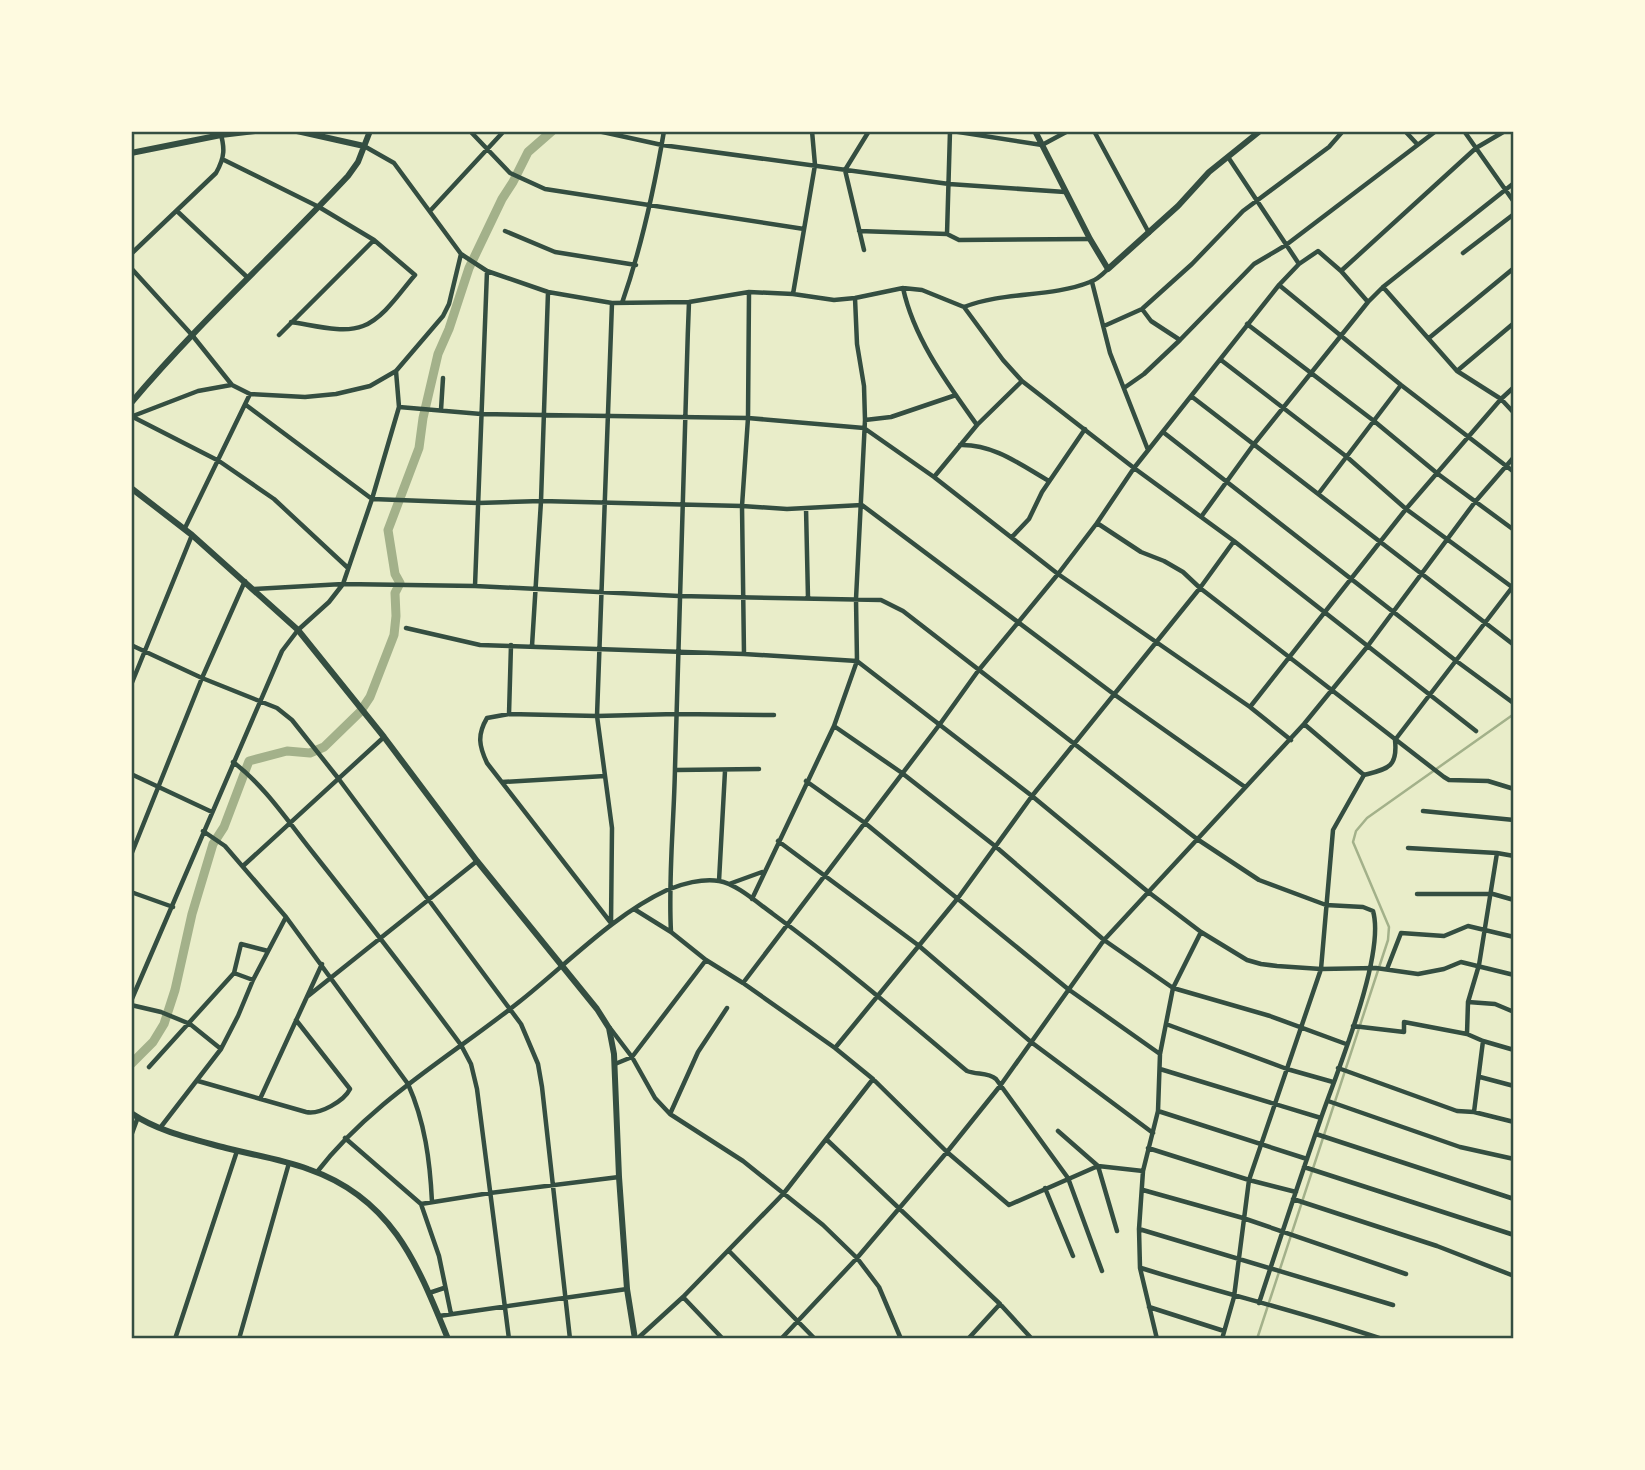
<svg xmlns="http://www.w3.org/2000/svg" width="1645" height="1470" viewBox="0 0 1645 1470" font-family="Signika,sans-serif">
<rect width="100%" height="100%" fill="#e9edc9"/>
<g fill="none" stroke-linecap="round" stroke-linejoin="round">
<path stroke="#a3b18a" stroke-width="2.5" d="M1257,1339L1388,940L1389,927L1353,842L1356,831L1367,818L1514,714"/>
<path stroke="#a3b18a" stroke-width="9" d="M131,1064L153,1042L164,1024L175,990L192,914L213,844L224,827L249,761L287,751L310,753L324,747L360,712L370,697L394,635L396,616L395,593L400,583L395,574L388,530L419,448L423,418L438,354L449,329L469,268L502,199L513,182L528,152L552,131"/>
<path stroke="#344e41" stroke-width="4.5" d="M470,131L510,173L545,189L804,229
M598,131L662,145L949,184L1065,192
M952,131L1042,145L1068,131
M1094,131L1149,233
M1405,131L1417,144
M1464,131L1514,202
M364,146L394,163L461,254L487,271L548,292L612,303L689,302L749,292L793,294L834,300L855,298L903,288L922,290L964,307L1003,360L1022,381L1134,468L1234,541L1476,731
M1228,157L1299,264
M224,160L319,207L374,240L415,275C401,291 384,318 363,326C343,334 313,325 291,322
M430,211L504,131
M178,212L247,277
M505,231L555,252L636,265
M859,231L947,234L959,240L1090,239
M947,234L950,131
M864,250L845,170L869,131
M1463,253L1514,214
M131,254L216,173C225,157 225,148 220,131
M131,268L192,335L232,385L250,394L305,397L336,394L370,386L396,371L443,316L449,304L461,254
M1341,271L1476,148L1505,131
M1092,282L1110,353L1148,450
M1279,285L1401,385L1514,472
M1383,287L1457,371L1501,399L1514,413
M903,288C914,339 947,383 977,425
M793,294L815,165L812,131
M622,303C642,246 654,190 664,131
M964,307C1004,291 1050,298 1090,282C1097,280 1103,274 1108,269
M1142,309L1151,321L1180,340
M1247,324L1374,421L1438,474L1514,530
M1104,326L1142,309L1192,264L1243,211L1329,147L1343,131
M279,335L374,240
M1429,338L1514,268
M1221,360L1347,457L1406,509L1512,587
M1457,371L1514,323
M1124,388L1144,374L1180,340L1254,264L1286,245L1436,131
M1191,396L1514,645
M246,405L372,499L478,503L541,501L742,506L787,509L862,505L1115,695L1245,787
M399,407L481,414L748,418L864,428L934,477L1058,574L1250,707L1291,740
M441,410L443,378
M131,416L219,461L274,499L348,568
M133,416L198,391L231,385
M865,420L891,417L956,395
M1163,432L1455,660L1512,702
M960,445C994,444 1021,465 1049,481
M934,477L977,425L1022,381
M1319,493L1401,385
M806,508L808,598
M1201,517L1254,444L1368,302L1383,287L1514,183
M1097,523L1141,552L1164,561L1183,572L1200,588L1444,777L1449,780L1488,781L1514,789
M185,528L250,394
M1012,537L1029,519L1042,492L1085,429
M475,586L487,271
M254,589L343,584L475,586L679,596L881,600L903,611L1197,839L1259,880L1326,905L1363,907L1373,911C1386,955 1336,1074 1320,1121C1299,1181 1279,1242 1259,1303
M406,628L480,645L744,654L857,661L1032,796L1147,891L1201,932L1247,960L1261,964L1277,966L1321,969L1376,968L1418,974L1444,969L1461,962L1514,975
M131,645L202,678L277,708L292,720L338,778L521,1024L538,1064L542,1087L570,1339
M532,646L541,501L548,292
M744,654L742,506L748,418L749,292
M131,685L192,535
M1250,707L1406,509L1501,399L1514,387
M509,714L511,645
M1304,724L1364,775
M834,726L902,773L995,846L1104,940L1173,988L1270,1016L1346,1044
M233,762C265,786 289,823 314,854C364,917 413,980 461,1045L471,1064L477,1089L509,1339
M676,770L759,769
M131,774L212,812
M806,781L865,823L1068,989L1160,1054
M502,782L605,776
M1423,811L1514,820
M203,831L225,846L286,917L408,1084C425,1122 430,1161 432,1202
M778,841L918,945L1031,1042L1153,1133
M1408,848L1497,853L1514,856
M131,855L202,678L245,581
M243,866L384,737
M719,881L725,771
M729,884L762,872
M131,892L173,907
M1417,894H1493L1514,900
M752,899L834,726L857,661L856,599L865,420L864,386L857,344L855,298
M634,909L671,932L706,960L743,983L835,1048L873,1079L947,1152L1009,1205L1098,1166L1143,1171
M611,923L487,763C479,746 477,735 487,718L509,714L597,716L676,714L774,715
M611,924L612,828L597,716L612,303
M671,932C668,877 674,823 675,768C679,612 683,457 689,302
M1387,969L1401,933L1444,936L1468,926L1514,937
M234,973L253,980
M743,983L940,724L978,671L1058,574L1097,523L1134,468L1279,285L1299,264L1318,251L1341,271L1368,302
M308,996L477,861
M131,1001L282,651L298,630L329,602L343,584L372,499L399,407L396,371
M1468,1002L1479,965L1497,853
M131,1005L161,1012L190,1024L221,1049
M1166,1024L1287,1069L1333,1082
M1353,1026L1404,1032V1022L1467,1034L1468,1002L1495,1004L1514,1012
M610,1028L632,1057L655,1098L670,1114L743,1161L823,1225L857,1258L879,1287L901,1339
M1467,1034L1483,1041L1514,1050
M835,1048L958,898L1032,796L1200,588L1234,541
M615,1064L632,1057L706,960
M149,1067L234,973L241,944L268,951
M1338,1068L1457,1111L1474,1112L1514,1122
M1160,1069L1321,1118
M1480,1077L1514,1086
M198,1081L306,1112C320,1115 344,1101 350,1089L296,1020
M260,1099L322,964
M1328,1101L1460,1147L1514,1159
M1158,1111L1307,1159
M1474,1112L1483,1041
M670,1114L698,1052L727,1008
M160,1128L221,1049L238,1016L253,980L286,917
M1058,1131L1098,1166L1117,1231
M1316,1134L1514,1199
M131,1136L138,1117
M345,1138L421,1204L439,1256L451,1314
M826,1139L1000,1304L1032,1339
M1148,1148L1249,1180L1296,1192
M1304,1167L1514,1235
M317,1172C372,1101 450,1057 519,1002C566,965 613,915 667,890C681,884 703,878 719,881C735,883 759,904 773,914C840,963 903,1017 967,1071C977,1075 988,1072 996,1079L1068,1178L1102,1271
M1045,1188L1073,1256
M1143,1190L1243,1218L1406,1274
M1293,1199L1437,1246L1514,1276
M421,1204L490,1193L619,1177
M1139,1229L1393,1305
M729,1251L815,1339
M1141,1268C1221,1293 1302,1312 1382,1339
M429,1293L444,1288
M683,1297L723,1339
M1149,1307L1224,1331
M439,1316L627,1289
M175,1339L237,1151
M239,1339L289,1163
M637,1339L683,1297L784,1193L873,1079
M781,1339L857,1258L947,1152L1000,1086L1104,940L1304,724L1367,647L1475,502L1514,457
M968,1339L1000,1304
M1157,1339L1140,1268L1139,1229L1143,1171L1158,1111L1160,1054L1173,988L1201,932
M1222,1339L1234,1297L1249,1180L1321,969L1333,830L1364,775C1387,769 1398,768 1395,740L1514,585"/>
<path stroke="#344e41" stroke-width="6" d="M297,131L364,146
M1035,131L1090,239L1108,269L1178,206L1209,172L1260,131
M131,153L221,135L255,131
M131,403C199,322 277,252 348,176L358,162L370,131
M131,488L192,535L298,630L384,737L477,861L597,1009L609,1028L614,1054L619,1177L627,1289L635,1339
M131,1113C159,1132 193,1139 226,1148C253,1155 281,1159 308,1169C392,1198 417,1263 448,1339"/>
</g>
<rect width="1645" height="1470" fill="none" stroke="#fefae0" stroke-width="266"/>
<rect x="133" y="133" width="1379" height="1204" fill="none" stroke="#344e41" stroke-width="2.5"/>
</svg>
